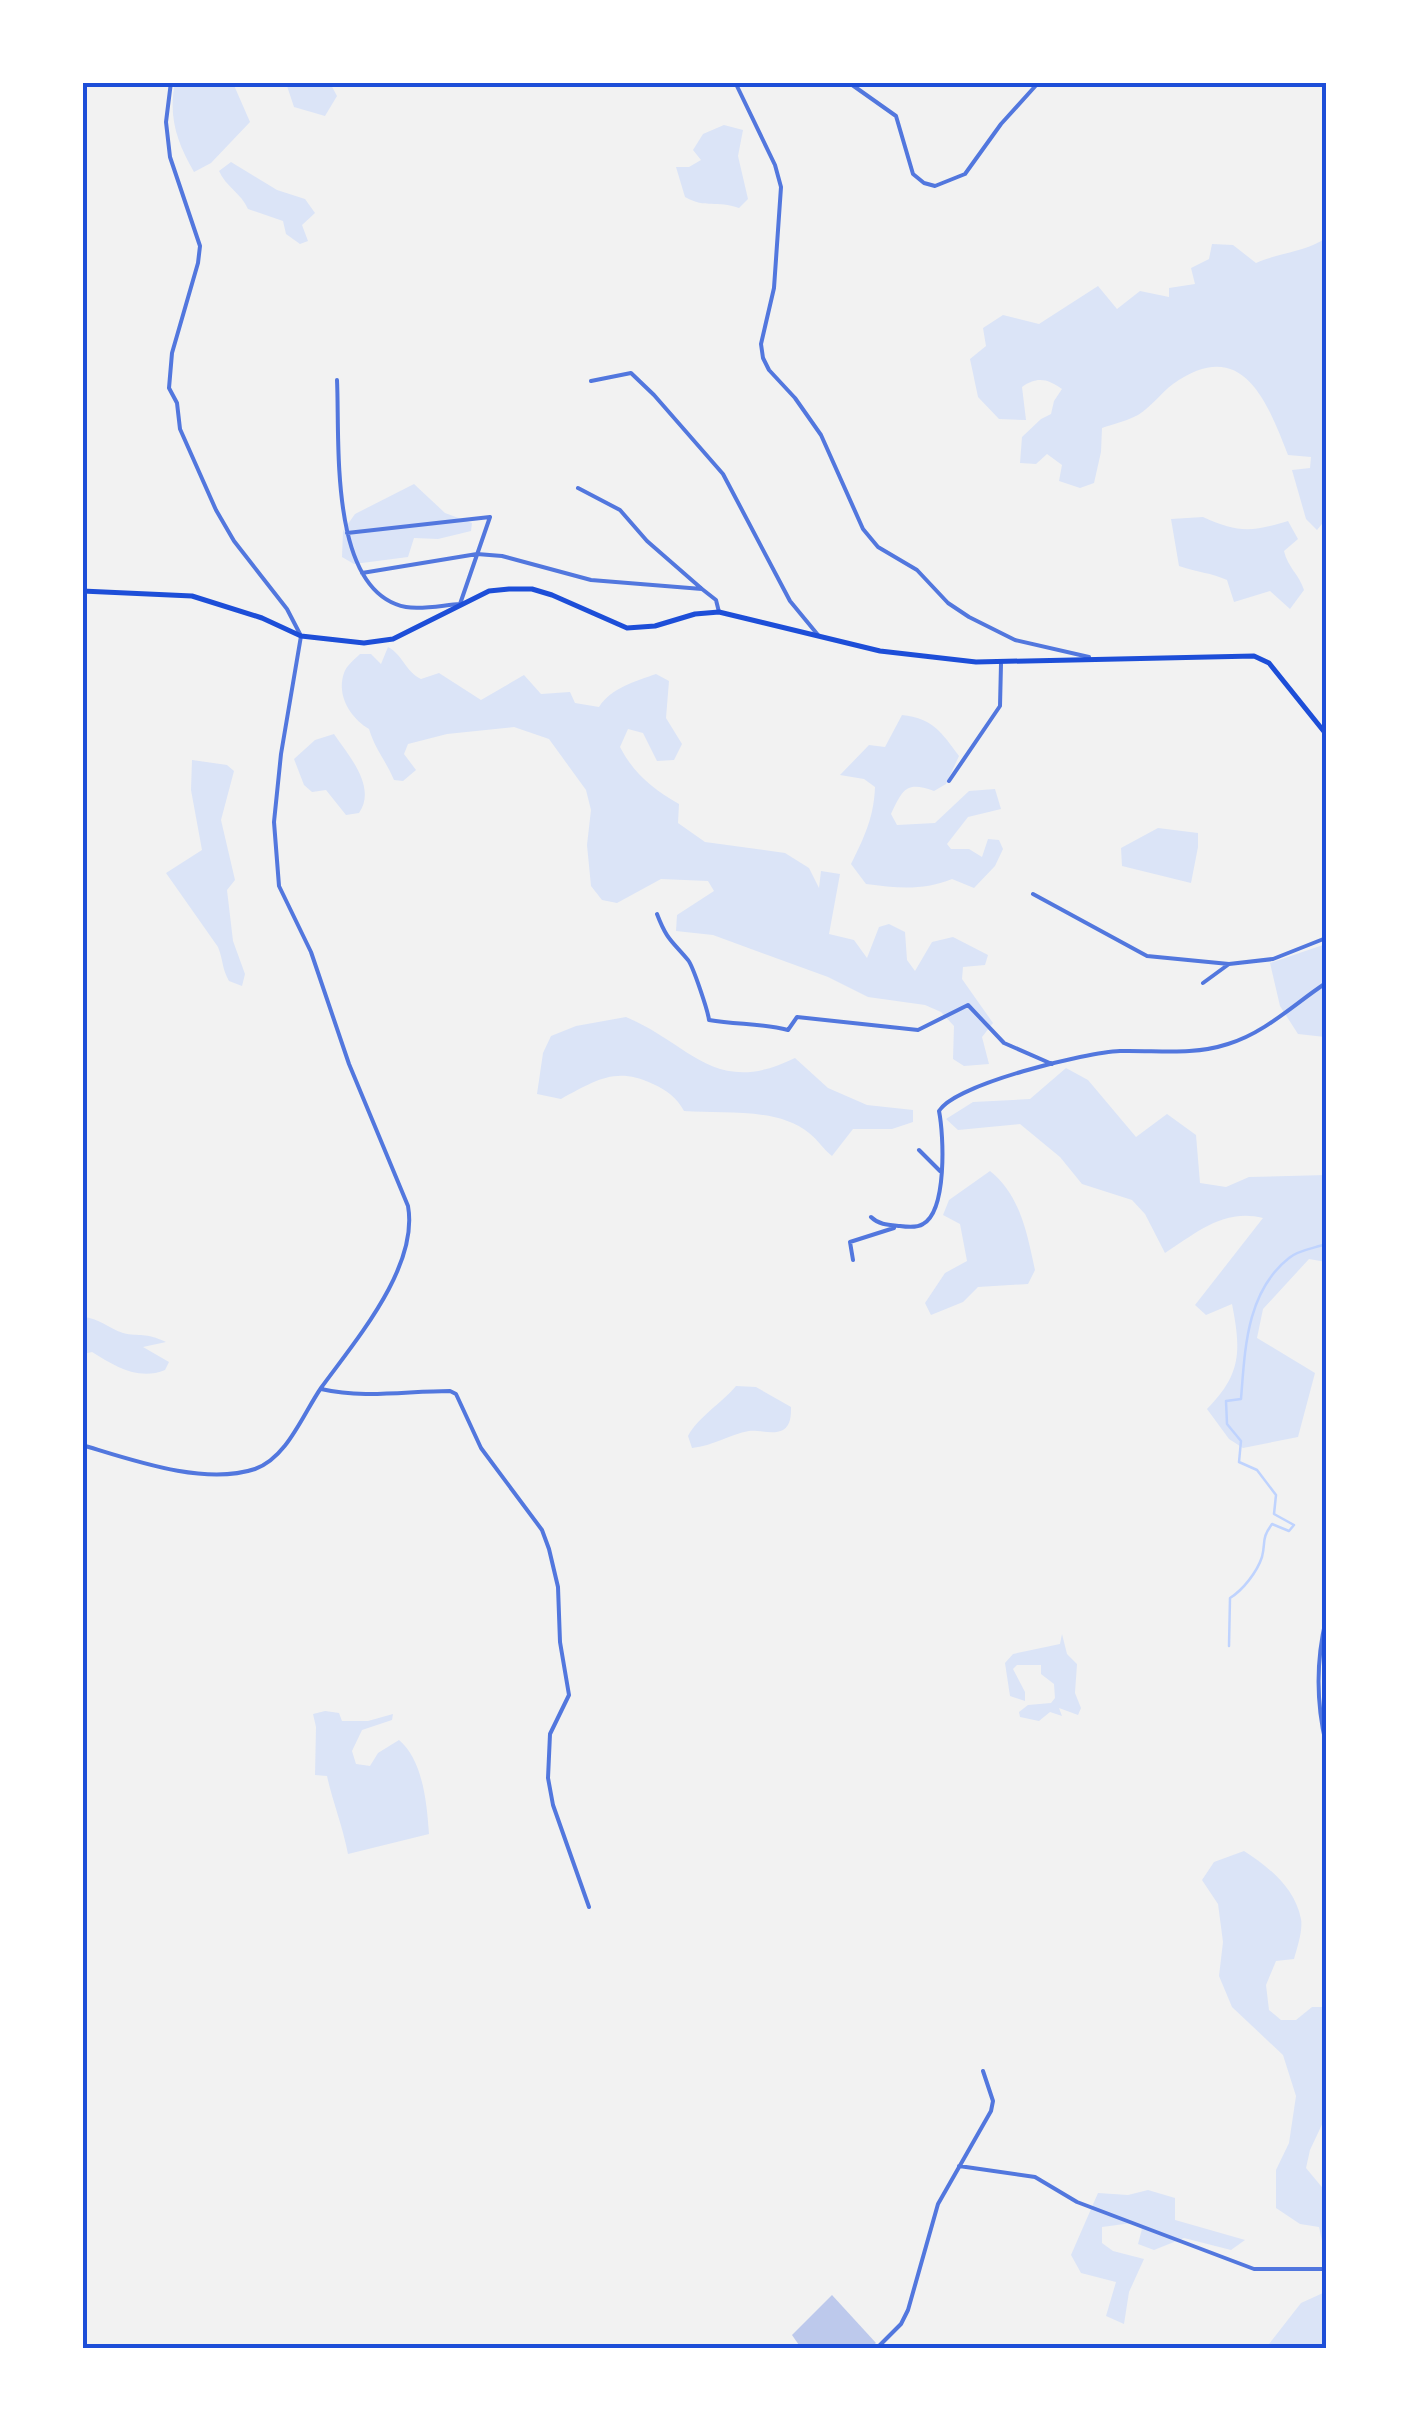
<svg xmlns="http://www.w3.org/2000/svg" width="1409" height="2431" viewBox="0 0 1409 2431" font-family="Commissioner,sans-serif">
<rect width="100%" height="100%" fill="#f2f2f2"/>
<path fill="#dbe4f7" d="M175,83H233L250,122L211,163L194,172C177,143 168,116 175,83Z
M286,83H330L337,96L325,116L294,107Z
M724,125L743,130L738,156L748,199L739,208C717,200 706,209 685,197L676,167H689L701,160L693,150L703,134Z
M231,162L277,190L305,199L315,213L302,225L308,241L300,244L286,234L283,221L248,209C241,193 226,187 219,171Z
M1326,238V519L1317,530L1306,519L1292,470L1310,468L1311,457L1288,455C1266,398 1241,336 1173,384C1161,393 1151,407 1138,415C1127,421 1113,424 1102,428L1101,452L1094,483L1080,488L1059,481L1062,465L1047,454L1036,464L1020,463L1022,437L1041,419L1051,414L1054,401L1062,389C1048,379 1037,376 1022,387L1026,420L999,419L978,397L970,359L986,346L983,328L1003,315L1039,324L1098,286L1117,309L1140,291L1169,297V288L1195,284L1191,268L1209,259L1212,244L1233,245L1256,263C1281,252 1303,253 1326,238Z
M414,484L445,513L472,523L471,531L438,539L414,538L408,557L354,564L342,557L343,531L355,514Z
M1203,517C1238,533 1252,532 1288,521L1298,539L1284,551C1288,568 1299,574 1304,590L1290,609L1270,591L1234,602L1227,580C1212,573 1196,572 1179,566L1171,519Z
M388,647C403,655 405,671 421,679L439,673L481,700L524,675L541,694L570,692L575,703L599,707C611,688 636,681 656,674L669,681L666,718L682,744L674,760L657,761L643,733L628,729L620,747C634,774 653,789 679,804L678,823L705,842L785,853L809,868L819,888L821,871L840,874L829,934L854,940L867,958L879,927L889,924L905,932L907,960L915,971L932,942L953,937L988,955L985,965L963,967L962,979L993,1023L982,1037L989,1064L964,1066L953,1059L954,1026L941,1012L925,1005L868,997L828,977L713,935L676,931L677,915L714,891L708,881L661,879L617,903L602,900L591,886L587,845L591,810L586,790L549,739L514,727L447,734L408,744L404,754L416,770L403,781L394,780C386,761 375,749 369,729C351,718 336,696 344,673C346,666 355,659 360,654H371L381,664Z
M902,715C933,718 942,733 959,756L946,784L934,791C906,781 903,789 891,814L897,825L935,823L969,791L995,789L1001,809L968,817L947,844L951,849H969L982,857L988,839L999,840L1003,849L995,866L974,888L952,879C922,891 897,888 866,884L851,864C864,838 874,817 875,787L864,779L840,775L869,745L885,747Z
M334,734C349,756 377,787 359,813L346,815L326,790L312,792L304,785L294,759L315,740Z
M192,760L227,765L234,771L221,820L235,880L227,890L233,941L245,974L242,986L229,981C222,969 223,959 218,947L166,873L202,850L191,790Z
M1158,828L1198,833V847L1191,883L1122,866L1121,848Z
M1326,944V1061L1325,1037L1298,1034L1280,1006L1270,963Z
M626,1017C691,1044 714,1098 795,1058L828,1088L867,1105L913,1110V1122L892,1129H853L832,1156C823,1149 818,1140 809,1133C777,1107 722,1114 684,1111C676,1097 668,1091 653,1084C615,1066 595,1081 561,1099L537,1094L543,1053L551,1036L576,1026Z
M1066,1068L1088,1080L1136,1137L1167,1114L1196,1135L1200,1183L1226,1187L1249,1177L1326,1175V1262L1309,1259L1263,1309L1257,1338L1315,1373L1298,1437L1243,1448L1229,1439L1207,1409C1242,1374 1241,1350 1232,1304L1206,1315L1195,1305L1263,1218C1224,1208 1196,1233 1165,1253L1145,1214L1132,1200L1082,1184L1060,1157L1020,1124L958,1130L946,1119L973,1102L1030,1099Z
M990,1171C1021,1196 1027,1234 1035,1270L1028,1284L978,1287L963,1302L931,1315L925,1303L945,1273L967,1261L960,1224L943,1215L949,1200Z
M83,1317C99,1318 108,1328 123,1333C140,1337 145,1332 166,1342L143,1347L169,1362L165,1370C138,1381 115,1366 92,1352L83,1354Z
M736,1386L756,1387L791,1407C791,1415 791,1425 783,1430C774,1435 759,1430 749,1431C730,1434 713,1446 692,1448L688,1436C699,1416 721,1404 736,1386Z
M1062,1634L1067,1654L1077,1664L1075,1693L1081,1708L1078,1715L1059,1708L1062,1716L1050,1712L1039,1721L1020,1717L1019,1712L1028,1705L1051,1703L1055,1698L1054,1684L1041,1674V1665H1017L1013,1669L1025,1692V1701L1010,1696L1005,1663L1013,1654L1060,1644Z
M325,1711L339,1713L342,1721H368L393,1714L392,1720L362,1730L352,1751L356,1764L370,1766L378,1753L399,1740C423,1760 427,1804 429,1834L348,1854C343,1827 333,1803 327,1776L315,1775L316,1727L313,1714Z
M1244,1851C1269,1867 1295,1888 1301,1919C1303,1931 1297,1948 1294,1959L1276,1961L1266,1985L1269,2010L1281,2020H1296L1312,2007H1326V2116L1310,2150L1306,2168L1326,2192V2259L1319,2227L1300,2224L1276,2208V2170L1289,2143L1296,2096L1283,2055L1232,2007L1219,1976L1223,1942L1218,1904L1202,1880L1214,1862Z
M1148,2190L1175,2198V2220L1245,2240L1231,2250L1184,2238L1154,2250L1138,2244L1142,2229L1132,2223L1102,2227V2243L1113,2251L1144,2259L1129,2292L1124,2324L1106,2316L1116,2282L1081,2273L1071,2255L1098,2193L1128,2195Z
M1326,2285V2348H1266L1301,2303L1323,2293Z"/>
<g fill="none" stroke-linecap="round" stroke-linejoin="round">
<path stroke="#bfd3fe" stroke-width="2.5" d="M1229,1646L1230,1598C1243,1590 1257,1572 1262,1557C1266,1541 1261,1539 1272,1524L1289,1531L1294,1525L1274,1514L1276,1495L1257,1470L1239,1462L1241,1441L1227,1424L1226,1401L1241,1399C1245,1350 1246,1292 1289,1258C1298,1250 1315,1248 1326,1244"/>
</g>
<path fill="#bdc9ec" d="M832,2295L876,2343L870,2348H801L792,2335Z"/>
<g fill="none" stroke-linecap="round" stroke-linejoin="round">
<path stroke="#5277de" stroke-width="4" d="M735,82L775,165L781,187L774,288L761,344L763,358L769,370L795,398L821,435L863,529L878,547L917,570L948,603L969,617L1015,640L1089,657
M848,82L896,116L913,174L924,183L935,186L965,174L1001,124L1039,82
M337,380C340,441 328,592 406,607C422,610 444,605 460,604L490,517L347,533
M591,381L631,373L654,395L723,474L790,601L818,635
M578,488L620,510L647,541L702,589
M362,573L477,554L502,556L591,580L702,589L716,600L719,612
M949,781L1000,706L1001,664
M1033,894L1147,956L1229,964
M657,914C667,940 671,940 688,960C693,966 708,1011 709,1020C737,1025 761,1023 788,1030L797,1017L918,1030L968,1005L1004,1043L1052,1064
M1203,983L1229,964L1273,959L1326,938
M919,1150L940,1171
M871,1217C879,1225 889,1225 900,1226C907,1227 917,1228 923,1224C947,1211 944,1136 939,1111C955,1084 1087,1052 1120,1051C1158,1050 1191,1056 1228,1044C1265,1033 1294,1004 1326,983
M853,1260L850,1242L894,1228
M321,1389C365,1399 406,1391 450,1391L456,1394L481,1448L542,1530L549,1549L558,1587L560,1642L569,1695L550,1734L548,1778L553,1805L589,1907
M82,1445C132,1460 204,1486 255,1469C287,1458 303,1414 321,1388C355,1341 419,1267 408,1206L349,1064L311,952L279,886L274,822L281,754L301,636L287,609L234,541L216,510L180,429L177,403L169,388L172,353L198,263L200,246L170,157L166,122L171,82
M1326,1619C1316,1661 1316,1702 1326,1744
M959,2166L1035,2177L1077,2202L1254,2269H1326
M877,2348L901,2324L908,2310L938,2204L991,2111L993,2101L983,2071"/>
<path stroke="#1d4ed8" stroke-width="5" d="M82,591L192,596L262,618L301,636L364,643L393,639L489,591L509,589H532L552,595L627,628L655,626L695,614L719,612L880,651L976,662L1254,656L1269,663L1326,734"/>
</g>
<rect width="1409" height="2431" fill="none" stroke="#ffffff" stroke-width="170"/>
<rect x="85" y="85" width="1239" height="2261" fill="none" stroke="#1d4ed8" stroke-width="4"/>
</svg>
